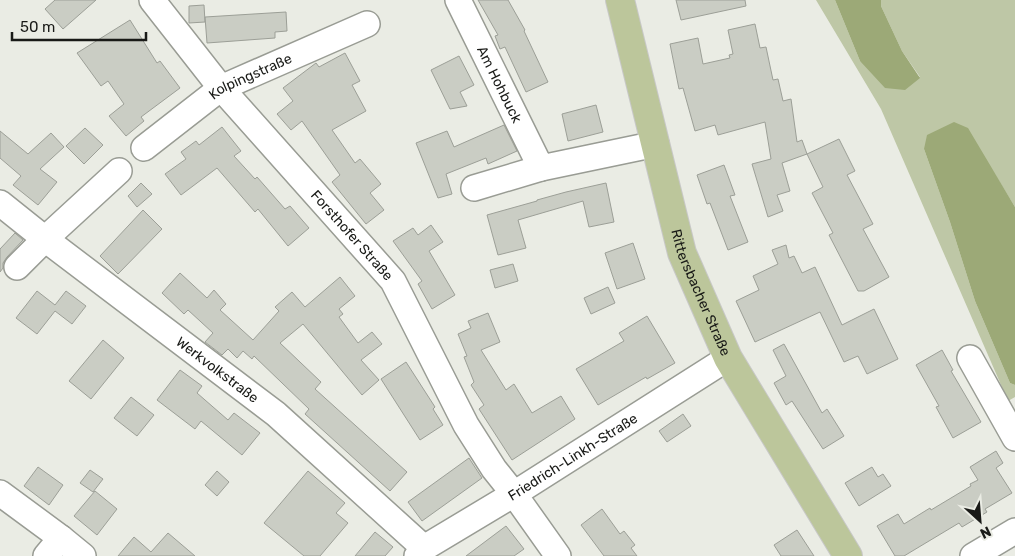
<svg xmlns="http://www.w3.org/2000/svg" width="1015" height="556" viewBox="0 0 1015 556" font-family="Rubik,sans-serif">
<rect width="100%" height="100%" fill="#eaece4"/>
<path fill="#bec7a6" d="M816,0H835L860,61L920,77L902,51L881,6V0H1015V207L993,171L924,149L950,222L975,301L1010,383L1015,385V397L1008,401L881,109Z"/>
<path fill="#9ca977" d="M835,0H881V6L902,51L920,78L905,90L885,88L860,61Z
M954,122L968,128L1015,207V385L1010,383L975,301L950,222L924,149L927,135Z"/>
<path fill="#cacdc4" stroke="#9c9f97" d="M55,0H96L63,29L45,9Z
M478,0H508L525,30L524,31L548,82L526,92L505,47L500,49L495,36L498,35Z
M676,0H745L746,6L681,20Z
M204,5L205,22L189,23V6Z
M286,12L287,31L275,32V38L207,43L205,17Z
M130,20L157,63L160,61L180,88L141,117L144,121L126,136L109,116L124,104L108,81L101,86L77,53Z
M755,24L760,48L766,47L773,80L778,79L783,101L791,99L797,142L802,140L807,154L782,163L790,191L777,195L783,211L768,217L752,164L771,159L765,122L718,135L715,125L695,131L683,88L679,89L670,44L698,38L703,64L730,58L729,55L733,54L728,30Z
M345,53L360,81L352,85L366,111L332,130L355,163L360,159L381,184L370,193L384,210L366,224L332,182L340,175L302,121L291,130L277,114L293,101L283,88L316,63L319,67Z
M459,56L474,85L460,92L467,106L450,109L431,70Z
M596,105L603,132L568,141L562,114Z
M504,125L517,151L488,164L486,158L446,174L452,194L438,198L416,143L447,131L454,147Z
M222,127L241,151L234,156L255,179L257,177L285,209L290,206L309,228L288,246L258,209L255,212L217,168L181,195L165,174L186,159L181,152L196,141L199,145Z
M85,128L103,145L84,164L66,146Z
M0,131L28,154L51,133L64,147L40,169L57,182L38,205L13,185L21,176L0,158Z
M839,139L855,171L847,175L873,224L863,229L889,277L864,291H858L829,235L833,233L812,193L823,187L807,154Z
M724,165L735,195L730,196L748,242L728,250L710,203L707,204L697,175Z
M141,183L152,194L137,207L128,196Z
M606,183L614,222L589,227L583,201L518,220L526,248L498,255L487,215L537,201V200L566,192Z
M143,210L162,229L118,274L100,256Z
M431,225L443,242L429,251L455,295L432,309L418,284L422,281L393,241L413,228L418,235Z
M15,233L23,240L7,257L3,263V268L0,272V249Z
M633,243L645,279L617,289L605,253Z
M786,245L789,258L794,256L802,273L815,267L842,325L874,309L898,359L867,374L858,356L844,362L820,312L755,342L736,301L759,290L753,276L776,265L778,264L772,250Z
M513,264L518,281L495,288L490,270Z
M180,273L207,298L214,290L226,304L220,310L253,340L279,311L275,307L292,292L305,307L340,277L355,296L339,309L343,314L339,317L358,343L372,332L382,344L361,360L379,380L362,395L303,324L280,343L321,382L315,389L407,472L390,491L305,414L309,409L254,356L252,359L243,351L237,358L228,349L222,355L205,342L213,333L188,310L184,314L162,293Z
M608,287L615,303L591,314L584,298Z
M37,291L55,305L66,291L86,306L72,324L55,311L37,334L16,318Z
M488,313L500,342L481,350L506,390L514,384L532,413L561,396L575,419L512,460L479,409L484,405L471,385L474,382L464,357L467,356L458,334L471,328L468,321Z
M647,316L675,363L647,379L646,377L598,405L576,369L624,341L619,333Z
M103,340L124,358L91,399L69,381Z
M784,344L822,413L827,409L844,436L823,449L792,401L786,405L774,383L786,376L773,350Z
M942,350L953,370L951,371L981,422L953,438L936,407L939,406L916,365Z
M406,362L435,407L433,409L443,425L420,440L381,379Z
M180,370L202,386L197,393L228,420L234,413L260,433L242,455L201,421L195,429L157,400Z
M131,397L154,415L137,436L114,418Z
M683,414L691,426L667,442L659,431Z
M996,451L1003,463L996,468L1012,493L985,509L987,512L962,527L959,523L904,556H895L877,526L898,514L904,524L930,508L931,510L971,486L970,484L978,480L970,467Z
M469,458L482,478L422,521L408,502Z
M38,467L63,485L49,505L24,486Z
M872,467L878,477L883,474L891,486L859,506L845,483Z
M90,470L103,479L93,492L80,483Z
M217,471L229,482L217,496L205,485Z
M308,471L345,503L336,513L348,523L320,556H304L264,523Z
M95,491L117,509L97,535L74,516Z
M602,509L620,534L624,531L635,545L631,548L637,556H604L581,525Z
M506,526L524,549L514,556H466Z
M797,530L814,556H781L774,545Z
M375,532L393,547L385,556H355Z
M168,533L195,556H118L134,537L151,552Z"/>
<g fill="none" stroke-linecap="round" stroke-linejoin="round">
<defs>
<g id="minor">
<path id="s1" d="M152,0L221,88L393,281L466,425L494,469L514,494L558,556"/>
<path id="s2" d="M458,0L541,168L656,144"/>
<path id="s3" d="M144,148L221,88L367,24"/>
<path d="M474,188L541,168"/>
<path id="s4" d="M0,203L45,239L276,414L424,548"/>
<path d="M17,267L45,239L119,171"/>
<path d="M970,358L1015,438"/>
<path d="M0,493L61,538L83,556"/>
<path d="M46,556L61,538"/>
<path id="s5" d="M417,556L424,548L514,494L728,358"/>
<path d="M973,556L1015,531"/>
</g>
<g id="major">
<path id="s6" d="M620,0L682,253L728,358L848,556"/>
</g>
</defs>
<use href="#minor" stroke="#999c94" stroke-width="28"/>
<use href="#major" stroke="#c8c8c7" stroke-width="30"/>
<use href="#minor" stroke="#fff" stroke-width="25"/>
<use href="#major" stroke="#bcc69b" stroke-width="28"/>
</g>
<g text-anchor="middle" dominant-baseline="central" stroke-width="4" stroke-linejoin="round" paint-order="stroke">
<g font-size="14" fill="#191a17" stroke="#eaece4">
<text stroke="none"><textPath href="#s3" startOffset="129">Kolpingstraße</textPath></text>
<text stroke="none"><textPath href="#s2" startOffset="94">Am Hohbuck</textPath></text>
<text stroke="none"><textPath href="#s1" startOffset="309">Forsthofer Straße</textPath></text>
<text stroke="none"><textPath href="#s6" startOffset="304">Rittersbacher Straße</textPath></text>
<text stroke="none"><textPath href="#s4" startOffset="274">Werkvolkstraße</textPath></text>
<text stroke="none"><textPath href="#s5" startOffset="185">Friedrich-Linkh-Straße</textPath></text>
</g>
</g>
<g transform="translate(980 521) rotate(154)" stroke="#eaece4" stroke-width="4" paint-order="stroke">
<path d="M0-4L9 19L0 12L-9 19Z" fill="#191a17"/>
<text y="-8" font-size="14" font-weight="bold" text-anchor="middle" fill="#191a17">N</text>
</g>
<path d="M12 32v8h134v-8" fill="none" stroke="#191a17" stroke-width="2.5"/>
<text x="20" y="32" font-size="15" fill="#191a17" stroke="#eaece4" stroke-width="4" paint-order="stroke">50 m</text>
</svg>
